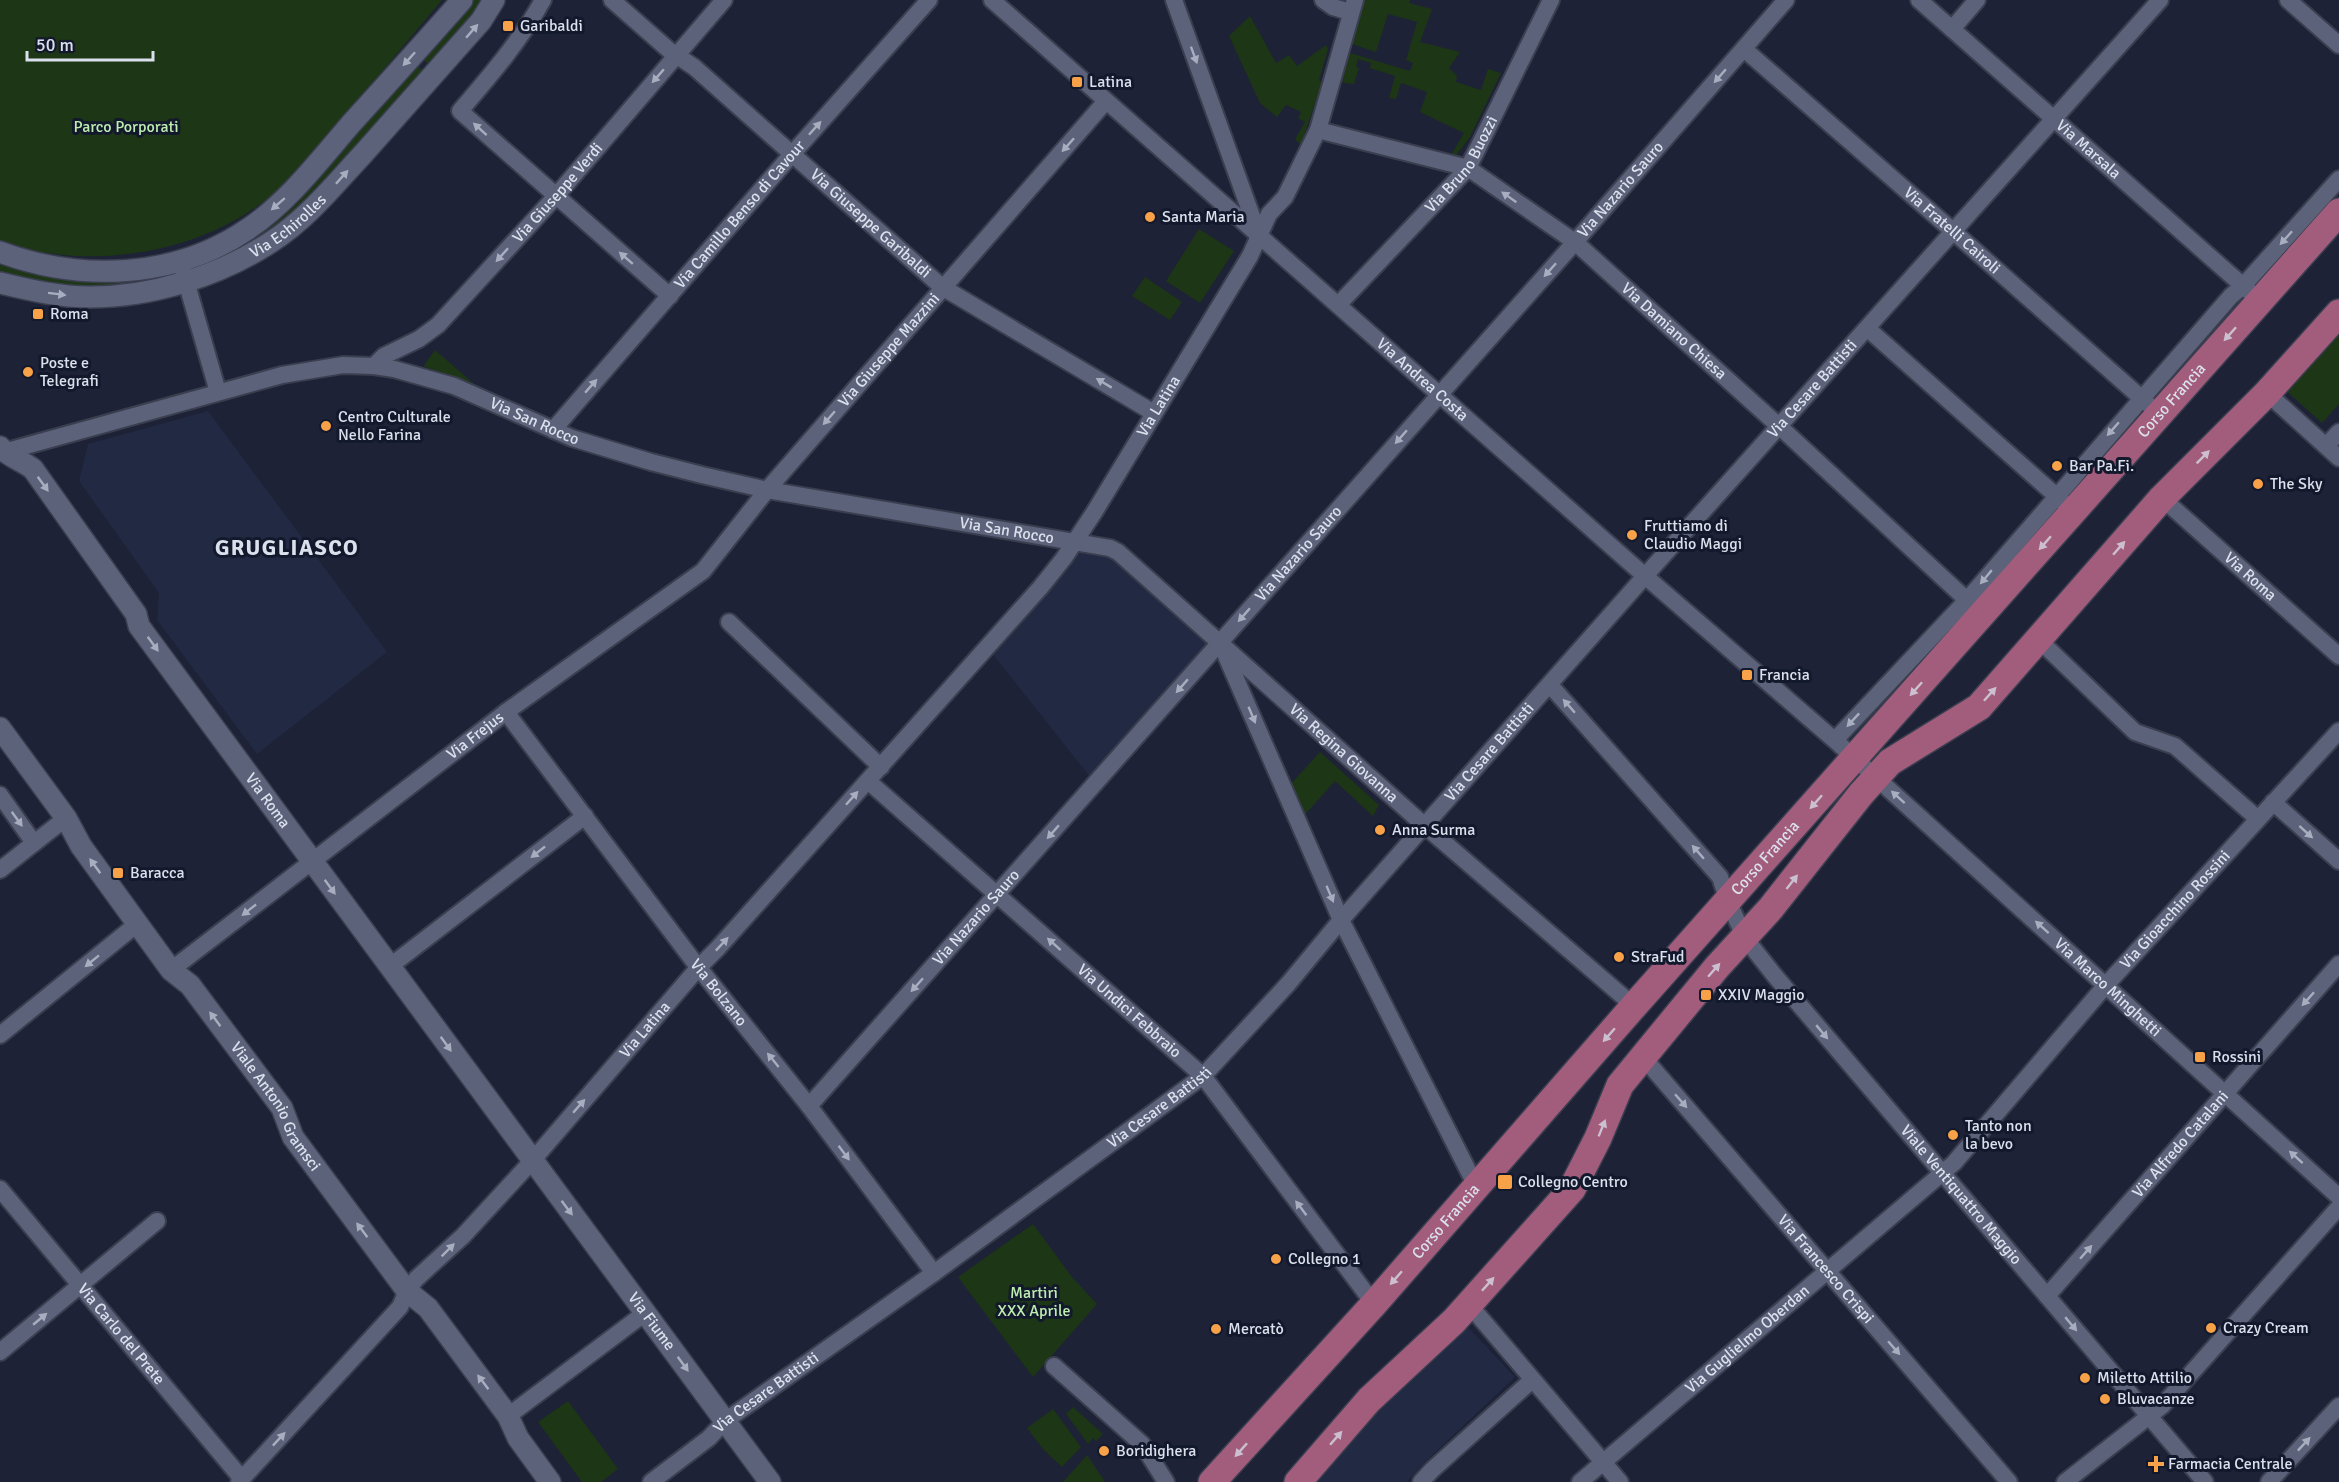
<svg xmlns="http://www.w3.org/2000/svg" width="2339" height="1482" viewBox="0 0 2339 1482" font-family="Signika,sans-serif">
<rect width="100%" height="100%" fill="#1d2236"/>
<path fill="#212943" d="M208,411L387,652L257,754L157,620L159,593L79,481L88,444Z
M1075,544L1101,546L1217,642L1094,782L988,648Z
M1463,1322L1515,1377L1425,1462L1407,1482H1305Z"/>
<path fill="#1d3615" d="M0,0H442C403,47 364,93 324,138C308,156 293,177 275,192C206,254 86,273 0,241Z
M474,0H490L433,69L423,59Z
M1365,0H1410L1409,3L1432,9L1420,42L1460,52L1449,68L1457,76L1456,82L1481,90L1488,69L1501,73L1470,137L1454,158L1450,157L1464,133L1420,112L1427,92L1401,83L1396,99L1389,98L1395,76L1370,68L1371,63L1358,59L1356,67L1359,68L1354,84L1344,83L1342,81L1350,53L1410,71L1413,63L1406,60L1417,22L1388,14L1376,52L1352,44L1358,18Z
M1250,16L1276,63L1289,55L1297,66L1326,45L1328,49L1319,80L1322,82L1301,145L1295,139L1305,122L1298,118L1301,112L1286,105L1277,117L1260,103L1229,36Z
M418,66L428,75L322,195L224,265L219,252L292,205Z
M1199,229L1234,251L1200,303L1166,281Z
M0,265L44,275L146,278V288L130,292L0,278Z
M1145,277L1182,302L1170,320L1132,296Z
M2339,328V404L2322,423L2284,389Z
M435,350L473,383L425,367L424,365Z
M1320,752L1379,805L1373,816L1335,781L1302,818L1288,787Z
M1033,1224L1072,1277L1097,1304L1033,1377L958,1277Z
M568,1401L618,1469L601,1482H582L538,1422Z
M1073,1407L1103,1434L1096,1441L1093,1438L1088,1444L1066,1414Z
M1053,1409L1081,1447L1062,1467L1043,1449L1027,1428Z
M1087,1455L1105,1482H1063Z"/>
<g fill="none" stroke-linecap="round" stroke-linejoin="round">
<defs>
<g id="minor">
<path d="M543,0C521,40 490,76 460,111L670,296"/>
<path id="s1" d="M612,0L670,51L694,67L942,287L1154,413"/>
<path id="s2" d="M992,0L1645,576L1839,744L2339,1197"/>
<path d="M1174,0L1258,233"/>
<path d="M1323,0L1333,7L1350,12"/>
<path id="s3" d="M1919,0L2250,292"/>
<path d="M2288,0L2339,45"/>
<path d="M1952,29L1977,0"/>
<path id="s4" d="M1744,49L1954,232L2148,404"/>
<path id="s5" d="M1318,130L1468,168L1575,242L1780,427L1982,614"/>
<path d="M180,260L218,392"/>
<path id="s6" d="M1338,305L1468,168L1551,0"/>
<path d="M1868,329L2062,501"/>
<path id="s7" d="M374,366L384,356L419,339L438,325L556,196L724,0"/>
<path d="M2267,393L2339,458"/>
<path id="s8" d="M553,430L793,153L929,0"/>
<path d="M2326,446L2339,432"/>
<path id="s9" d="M0,453L282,375L343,365L374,366L394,369L454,386L572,438L651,462L702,475L767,490L1110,548L1118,552L1425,826L1634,1006"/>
<path id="s10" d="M2162,498L2339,656"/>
<path d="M729,622L881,767"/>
<path d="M2039,640L2135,732L2175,746L2258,819"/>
<path d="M1223,649L1341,920L1476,1186"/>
<path id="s11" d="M1550,685L1720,877L1728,901L1745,938L1775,976L2205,1482"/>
<path id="s12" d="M506,712L695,963L809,1106L934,1273"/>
<path d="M1835,740L1967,600L2231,296L2243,286L2339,179"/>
<path id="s13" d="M868,781L1203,1076L1374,1304"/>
<path d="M0,795L34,843"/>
<path d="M2273,802L2339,861"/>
<path d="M0,870L66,818"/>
<path d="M389,967L585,816"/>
<path id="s14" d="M171,970L506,712L703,571L767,490L1106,101"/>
<path d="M0,1035L137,924"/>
<path id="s15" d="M1643,1057L2009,1482"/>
<path id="s16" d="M809,1106L1575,242L1786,0"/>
<path id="s17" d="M0,1189L242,1479"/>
<path id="s18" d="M2047,1296L2339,964"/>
<path d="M1478,1315L1620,1482"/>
<path d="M0,1352L157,1221"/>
<path d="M1054,1366L1142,1444L1166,1482"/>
<path d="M508,1416L645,1313"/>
<path id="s19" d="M239,1482L400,1307L407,1291L416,1279L463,1236L532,1161L699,967L718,948L1040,588L1064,558L1095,511L1250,256L1269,214L1285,197L1318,130L1355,0"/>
<path id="s20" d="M651,1482L709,1438L725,1421L934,1273L1203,1076L1288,984L1341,920L1645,576L2160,0"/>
<path d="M1421,1482L1432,1470L1532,1380"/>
<path id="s21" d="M1580,1482L1954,1163L2106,985L2339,731"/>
<path d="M2065,1482L2162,1406L2339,1207"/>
<path d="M2269,1482L2339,1406"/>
</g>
<g id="tertiary">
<path d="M0,252C81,282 175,279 248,229C288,202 319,161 350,125C387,84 425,42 462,0"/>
<path id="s22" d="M0,283C29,290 59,297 90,297C152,297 219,276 271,242C307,219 334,185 363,154C402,110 442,65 481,21L494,0"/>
<path id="s23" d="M0,447C7,456 23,461 33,469L136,614L139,626L167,664L770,1482"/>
<path id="s24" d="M0,728L66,818L81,846L171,970L190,985L282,1108L293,1137L407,1291L428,1308L508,1416L518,1438L550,1482"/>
</g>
<g id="primary">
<path id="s25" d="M1212,1482L1374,1304L1634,1006L2339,212"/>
<path d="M1298,1482L1369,1400L1454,1321L1572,1189L1598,1138L1620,1085L1717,967L1771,908L1861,794L1890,762L1979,707L2162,498L2267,393L2339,313"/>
</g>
</defs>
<use href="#minor" stroke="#3a3e4f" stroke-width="20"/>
<use href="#tertiary" stroke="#3a3e4f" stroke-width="24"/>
<use href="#primary" stroke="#3a3e4f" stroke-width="30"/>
<use href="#minor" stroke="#5b627a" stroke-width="16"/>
<use href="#tertiary" stroke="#5b627a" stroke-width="21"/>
<use href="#primary" stroke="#a15d7b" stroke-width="27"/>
</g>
<defs><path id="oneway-solid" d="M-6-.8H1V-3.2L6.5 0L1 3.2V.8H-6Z" transform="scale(1.5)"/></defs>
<g fill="#a8aebf">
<use href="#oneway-solid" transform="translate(472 31) rotate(-49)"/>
<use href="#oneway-solid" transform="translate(1194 55) rotate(70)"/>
<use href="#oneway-solid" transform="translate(409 59) rotate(132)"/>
<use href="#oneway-solid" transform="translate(658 76) rotate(131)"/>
<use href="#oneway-solid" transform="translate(1720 76) rotate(131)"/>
<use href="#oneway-solid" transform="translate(815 128) rotate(-48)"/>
<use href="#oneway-solid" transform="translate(480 129) rotate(-138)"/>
<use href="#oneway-solid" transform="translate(1068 145) rotate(132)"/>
<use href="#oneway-solid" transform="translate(342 177) rotate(-48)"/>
<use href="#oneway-solid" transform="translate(1509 197) rotate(-145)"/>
<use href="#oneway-solid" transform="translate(278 204) rotate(139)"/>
<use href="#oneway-solid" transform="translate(2286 238) rotate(132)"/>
<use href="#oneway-solid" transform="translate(502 255) rotate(132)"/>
<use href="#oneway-solid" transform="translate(626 258) rotate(-139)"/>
<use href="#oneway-solid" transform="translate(1550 270) rotate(132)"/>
<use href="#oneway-solid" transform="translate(57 294) rotate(7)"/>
<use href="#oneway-solid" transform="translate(1104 383) rotate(-149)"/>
<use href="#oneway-solid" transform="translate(591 386) rotate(-49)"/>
<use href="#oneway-solid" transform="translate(829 418) rotate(131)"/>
<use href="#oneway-solid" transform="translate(2113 429) rotate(131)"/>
<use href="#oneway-solid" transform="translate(1401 437) rotate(131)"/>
<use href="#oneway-solid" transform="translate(43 484) rotate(54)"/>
<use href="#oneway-solid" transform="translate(1986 577) rotate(130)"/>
<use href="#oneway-solid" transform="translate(1244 615) rotate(131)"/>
<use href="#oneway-solid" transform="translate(153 644) rotate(54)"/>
<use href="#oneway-solid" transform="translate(1182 686) rotate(131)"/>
<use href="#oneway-solid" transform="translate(1569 706) rotate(-131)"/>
<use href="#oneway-solid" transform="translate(1252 715) rotate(67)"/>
<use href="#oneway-solid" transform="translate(1853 720) rotate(133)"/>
<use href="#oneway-solid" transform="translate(1898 797) rotate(-138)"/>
<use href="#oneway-solid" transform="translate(852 798) rotate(-48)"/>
<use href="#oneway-solid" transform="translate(17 819) rotate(54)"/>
<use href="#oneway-solid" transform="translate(1053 832) rotate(131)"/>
<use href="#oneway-solid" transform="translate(2306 832) rotate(42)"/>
<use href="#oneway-solid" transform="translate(538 852) rotate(142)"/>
<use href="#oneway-solid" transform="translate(1698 852) rotate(-131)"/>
<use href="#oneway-solid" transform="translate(95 866) rotate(-126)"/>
<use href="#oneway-solid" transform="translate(330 887) rotate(54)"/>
<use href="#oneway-solid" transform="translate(1330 894) rotate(67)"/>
<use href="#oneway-solid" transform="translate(249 910) rotate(142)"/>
<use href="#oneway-solid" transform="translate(2042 927) rotate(-138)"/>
<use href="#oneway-solid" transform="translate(722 944) rotate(-47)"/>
<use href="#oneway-solid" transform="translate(1054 944) rotate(-138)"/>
<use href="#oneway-solid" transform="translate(92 961) rotate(141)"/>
<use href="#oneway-solid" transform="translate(917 985) rotate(132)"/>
<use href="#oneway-solid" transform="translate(2308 999) rotate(132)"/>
<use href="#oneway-solid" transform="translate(215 1019) rotate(-127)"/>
<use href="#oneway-solid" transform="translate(1822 1032) rotate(50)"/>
<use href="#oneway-solid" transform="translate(446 1044) rotate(54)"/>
<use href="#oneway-solid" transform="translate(773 1060) rotate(-129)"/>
<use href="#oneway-solid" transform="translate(1681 1101) rotate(49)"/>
<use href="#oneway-solid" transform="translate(579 1106) rotate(-49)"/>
<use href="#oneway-solid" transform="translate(844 1153) rotate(53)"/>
<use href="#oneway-solid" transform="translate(2296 1157) rotate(-138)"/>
<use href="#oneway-solid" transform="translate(567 1208) rotate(53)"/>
<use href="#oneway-solid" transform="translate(1301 1208) rotate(-127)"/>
<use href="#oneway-solid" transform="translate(362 1230) rotate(-127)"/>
<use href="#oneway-solid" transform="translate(448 1250) rotate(-45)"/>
<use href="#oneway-solid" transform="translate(2086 1252) rotate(-49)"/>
<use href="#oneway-solid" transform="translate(40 1319) rotate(-40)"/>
<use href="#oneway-solid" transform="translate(2071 1324) rotate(50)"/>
<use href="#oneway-solid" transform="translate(1894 1348) rotate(49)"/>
<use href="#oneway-solid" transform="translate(683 1364) rotate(54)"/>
<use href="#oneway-solid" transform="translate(483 1382) rotate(-127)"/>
<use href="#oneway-solid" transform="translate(279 1439) rotate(-47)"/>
<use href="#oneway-solid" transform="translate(2304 1444) rotate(-47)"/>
</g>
<g fill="#ccbfd0">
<use href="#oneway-solid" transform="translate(2230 334) rotate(132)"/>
<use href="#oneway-solid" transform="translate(2203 457) rotate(-45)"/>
<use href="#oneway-solid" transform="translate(2045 543) rotate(131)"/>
<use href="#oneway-solid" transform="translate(2119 548) rotate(-49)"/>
<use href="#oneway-solid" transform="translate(1916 689) rotate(132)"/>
<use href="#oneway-solid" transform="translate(1990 694) rotate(-48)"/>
<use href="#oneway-solid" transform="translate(1816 802) rotate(132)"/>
<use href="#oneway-solid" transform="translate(1792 882) rotate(-52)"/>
<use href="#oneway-solid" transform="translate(1714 970) rotate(-49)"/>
<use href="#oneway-solid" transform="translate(1609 1035) rotate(131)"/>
<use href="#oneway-solid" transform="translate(1602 1128) rotate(-68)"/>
<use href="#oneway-solid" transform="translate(1396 1278) rotate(131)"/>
<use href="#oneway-solid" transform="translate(1488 1284) rotate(-48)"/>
<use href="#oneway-solid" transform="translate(1336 1438) rotate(-49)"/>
<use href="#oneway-solid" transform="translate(1241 1450) rotate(132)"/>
</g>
<g fill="#f7a148" stroke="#13192c" stroke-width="2">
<rect x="502" y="20" width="12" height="12" rx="3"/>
<rect x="1071" y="76" width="12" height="12" rx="3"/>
<circle cx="1150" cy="217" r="6"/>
<rect x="32" y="308" width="12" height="12" rx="3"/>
<circle cx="28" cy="372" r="6"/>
<circle cx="326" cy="426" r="6"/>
<circle cx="2057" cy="466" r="6"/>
<circle cx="2258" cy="484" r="6"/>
<circle cx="1632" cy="535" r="6"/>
<rect x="1741" y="669" width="12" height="12" rx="3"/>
<circle cx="1380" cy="830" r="6"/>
<rect x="112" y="867" width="12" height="12" rx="3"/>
<circle cx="1619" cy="957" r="6"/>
<rect x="1700" y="989" width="12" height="12" rx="3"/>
<rect x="2194" y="1051" width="12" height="12" rx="3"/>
<circle cx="1953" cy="1135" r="6"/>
<rect x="1497" y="1174" width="16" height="16" rx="3"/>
<circle cx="1276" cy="1259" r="6"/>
<circle cx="2211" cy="1328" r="6"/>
<circle cx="1216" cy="1329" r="6"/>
<circle cx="2085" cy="1378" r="6"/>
<circle cx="2105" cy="1399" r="6"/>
<circle cx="1104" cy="1451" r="6"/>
<path d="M2153 1455h6v6h6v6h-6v6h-6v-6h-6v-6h6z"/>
</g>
<g text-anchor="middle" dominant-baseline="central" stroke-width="6" stroke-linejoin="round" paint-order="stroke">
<g font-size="16" fill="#dbe0ed" stroke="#13192c" text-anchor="start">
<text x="520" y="26">Garibaldi</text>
<text x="1089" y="82">Latina</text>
<text x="1162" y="217">Santa Maria</text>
<text x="50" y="314">Roma</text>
<text x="40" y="363">Poste e<tspan x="40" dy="18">Telegrafi</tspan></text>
<text x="338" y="417">Centro Culturale<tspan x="338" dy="18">Nello Farina</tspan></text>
<text x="2069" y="466">Bar Pa.Fi.</text>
<text x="2270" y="484">The Sky</text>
<text x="1644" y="526">Fruttiamo di<tspan x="1644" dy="18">Claudio Maggi</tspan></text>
<text x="1759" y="675">Francia</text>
<text x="1392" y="830">Anna Surma</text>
<text x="130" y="873">Baracca</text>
<text x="1631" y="957">StraFud</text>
<text x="1718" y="995">XXIV Maggio</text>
<text x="2212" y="1057">Rossini</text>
<text x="1965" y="1126">Tanto non<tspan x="1965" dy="18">la bevo</tspan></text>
<text x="1518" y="1182">Collegno Centro</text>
<text x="1288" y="1259">Collegno 1</text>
<text x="2223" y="1328">Crazy Cream</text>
<text x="1228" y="1329">Mercatò</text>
<text x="2097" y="1378">Miletto Attilio</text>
<text x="2117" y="1399">Bluvacanze</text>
<text x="1116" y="1451">Boridighera</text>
<text x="2168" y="1464">Farmacia Centrale</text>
</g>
<g font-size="16" fill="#bfedb0" stroke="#13192c">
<text x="126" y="127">Parco Porporati</text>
<text x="1034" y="1293">Martiri<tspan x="1034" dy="18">XXX Aprile</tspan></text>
</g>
<g font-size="16" fill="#dbe0ed" stroke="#13192c">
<text stroke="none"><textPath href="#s3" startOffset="226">Via Marsala</textPath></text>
<text stroke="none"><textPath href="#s6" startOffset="188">Via Bruno Buozzi</textPath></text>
<text stroke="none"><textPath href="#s16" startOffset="1224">Via Nazario Sauro</textPath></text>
<text stroke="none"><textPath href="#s7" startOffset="255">Via Giuseppe Verdi</textPath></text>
<text stroke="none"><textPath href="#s8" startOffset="285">Via Camillo Benso di Cavour</textPath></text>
<text stroke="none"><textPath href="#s1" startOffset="342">Via Giuseppe Garibaldi</textPath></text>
<text stroke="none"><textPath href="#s22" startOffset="306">Via Echirolles</textPath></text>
<text stroke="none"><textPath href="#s4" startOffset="276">Via Fratelli Cairoli</textPath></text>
<text stroke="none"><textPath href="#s5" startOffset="418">Via Damiano Chiesa</textPath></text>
<text stroke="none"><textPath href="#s14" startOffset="954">Via Giuseppe Mazzini</textPath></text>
<text stroke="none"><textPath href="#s2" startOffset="574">Via Andrea Costa</textPath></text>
<text stroke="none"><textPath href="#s20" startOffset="1604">Via Cesare Battisti</textPath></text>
<text stroke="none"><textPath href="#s25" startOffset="1446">Corso Francia</textPath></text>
<text stroke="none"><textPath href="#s19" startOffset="1419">Via Latina</textPath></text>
<text stroke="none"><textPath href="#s9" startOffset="556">Via San Rocco</textPath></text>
<text stroke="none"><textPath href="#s9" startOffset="1042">Via San Rocco</textPath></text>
<text stroke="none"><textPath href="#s16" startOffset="738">Via Nazario Sauro</textPath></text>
<text stroke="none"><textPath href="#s10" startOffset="118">Via Roma</textPath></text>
<text stroke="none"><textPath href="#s14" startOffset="384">Via Frejus</textPath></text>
<text stroke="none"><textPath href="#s9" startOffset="1458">Via Regina Giovanna</textPath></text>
<text stroke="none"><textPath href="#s20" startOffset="1118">Via Cesare Battisti</textPath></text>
<text stroke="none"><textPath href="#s23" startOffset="447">Via Roma</textPath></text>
<text stroke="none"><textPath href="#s25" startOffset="834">Corso Francia</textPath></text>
<text stroke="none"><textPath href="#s21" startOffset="828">Via Gioacchino Rossini</textPath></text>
<text stroke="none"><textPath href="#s16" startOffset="252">Via Nazario Sauro</textPath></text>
<text stroke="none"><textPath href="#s2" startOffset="1490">Via Marco Minghetti</textPath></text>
<text stroke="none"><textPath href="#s12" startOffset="352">Via Bolzano</textPath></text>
<text stroke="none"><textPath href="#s13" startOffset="348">Via Undici Febbraio</textPath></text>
<text stroke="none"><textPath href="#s19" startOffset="609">Via Latina</textPath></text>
<text stroke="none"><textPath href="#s24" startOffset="470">Viale Antonio Gramsci</textPath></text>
<text stroke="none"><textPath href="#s20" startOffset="632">Via Cesare Battisti</textPath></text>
<text stroke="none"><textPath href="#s18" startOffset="202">Via Alfredo Catalani</textPath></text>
<text stroke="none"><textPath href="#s11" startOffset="658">Viale Ventiquattro Maggio</textPath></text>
<text stroke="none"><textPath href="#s25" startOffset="350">Corso Francia</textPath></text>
<text stroke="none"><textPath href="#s15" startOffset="280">Via Francesco Crispi</textPath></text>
<text stroke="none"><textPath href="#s23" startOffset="1094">Via Fiume</textPath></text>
<text stroke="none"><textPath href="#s17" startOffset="189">Via Carlo del Prete</textPath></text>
<text stroke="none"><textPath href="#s21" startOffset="220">Via Guglielmo Oberdan</textPath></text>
<text stroke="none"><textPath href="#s20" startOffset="146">Via Cesare Battisti</textPath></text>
</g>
<g font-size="22" font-weight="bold" letter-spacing="1.5" fill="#dbe0ed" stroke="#13192c">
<text x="287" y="547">GRUGLIASCO</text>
</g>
</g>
<path d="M27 51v9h126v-9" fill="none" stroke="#dbe0ed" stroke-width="3"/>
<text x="36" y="51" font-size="18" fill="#dbe0ed" stroke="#13192c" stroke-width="4.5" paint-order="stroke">50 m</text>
</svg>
